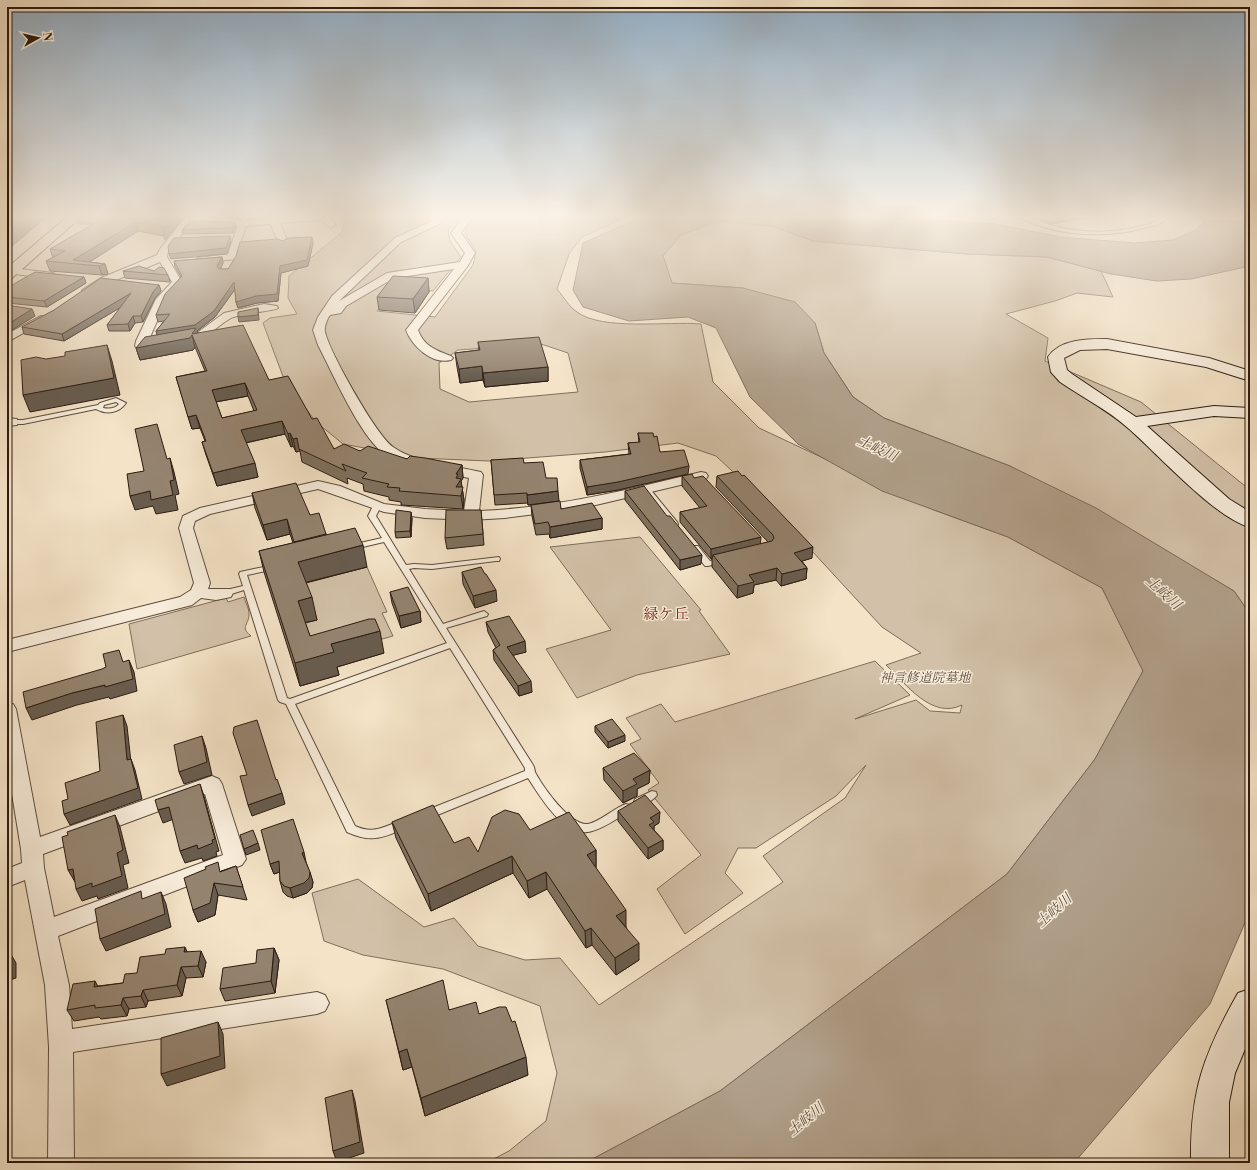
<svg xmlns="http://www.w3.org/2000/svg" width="1257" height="1170" viewBox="0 0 1257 1170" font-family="'Libre Bodoni','Noto Serif JP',serif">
<rect width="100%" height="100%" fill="#f4e3c7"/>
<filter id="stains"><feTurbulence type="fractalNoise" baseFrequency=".005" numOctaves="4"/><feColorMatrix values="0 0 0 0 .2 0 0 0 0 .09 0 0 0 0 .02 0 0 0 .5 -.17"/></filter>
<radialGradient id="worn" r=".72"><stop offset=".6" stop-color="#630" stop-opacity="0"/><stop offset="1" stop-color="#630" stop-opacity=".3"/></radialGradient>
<path fill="#d2c1a8" stroke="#7f6e5c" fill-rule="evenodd" d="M338,216H460L448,230L450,241L461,257L433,291L394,289L377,311L435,317L473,265L476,251L465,234L471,221L480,216H628L582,237L569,254L557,289C563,296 569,307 577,312C602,331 669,321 701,324L713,382L759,428L934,510L1008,537L1102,588L1143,671L1095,759L1007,874L720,1091L585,1163H486L509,1151L546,1121L557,1073L540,1006L443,969L363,955L324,941L312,893L358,879L424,927L454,918L478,946L525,960L560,958L599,1005L783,882L763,856L845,798L866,765L836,796L756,848H738L725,873L743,893L685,934L657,889L701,855L648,790L659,783L630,744L641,739L626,718L661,704L675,722L875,661L910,695L855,719L916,700L930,711L960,713L962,705C932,720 906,684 886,665L921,653L882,627L776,512L716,456L678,443L605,452L489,461L418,458L343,444L316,422L284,379L263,323L270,318L297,314L288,298L289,276L342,232L345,219ZM541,344L568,353L578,392L469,402L440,389L439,363L458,350Z
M718,221L772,226L813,241L968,254L1047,257L1101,271L1113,297L1077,293L1055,301L1006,314L1048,338L1045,361L1141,402L1250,490V614L1234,591L1010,466L884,418L853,397L824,353L815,323L743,288L672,283L663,256L681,235Z
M640,537L701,610L699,611L730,654L637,675L577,698L546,649L611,630L550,547Z
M367,567L387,612L382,613L393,636L315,658L288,587Z
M244,597C245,602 249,608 249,613C250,624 239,627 251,636L137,669L129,624L226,598L228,602Z"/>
<path fill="#b09f89" stroke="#7b6a59" d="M644,216H865L996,224L1060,237L1134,243L1173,240L1196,230L1205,220L1250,222V266L1191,279L1157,281L1111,274L1047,257L968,254L813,241L772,226L718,221L681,235L663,256L672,283L743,288L795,302L815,323L824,353L853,397L884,418L1010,466L1096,508L1234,591L1250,614V911L1210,1004L1074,1163H585L720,1091L1007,874L1095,759L1143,671L1102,588L1008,537L882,491L798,444L750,397L716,328L688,317L629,321L583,307L573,290L583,243Z"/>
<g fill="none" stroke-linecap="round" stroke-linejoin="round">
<defs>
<path id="lane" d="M244,216H249L245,223H241V222Z
M1017,216C1029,216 1041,223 1053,226C1082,233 1112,234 1141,226C1149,224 1158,223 1163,216H1168C1163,225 1153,226 1144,228C1104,239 1054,236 1017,216Z
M116,398L126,403C119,413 107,415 96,409L23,424H12L9,422L12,420H23L98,405L100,403ZM116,402L119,404C115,409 109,409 103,408L104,405Z
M644,489H650L677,522L678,524L677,526H671L644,493L643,491Z
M374,504H380L381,506L376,516L406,565L414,564L432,565L499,557L500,559L499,561H496L432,569L414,568L409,569L443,624L484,611L488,614L487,616L446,628L533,765C535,768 534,771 536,774C544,788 570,826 588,824C600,822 614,808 626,804L630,805L631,808L630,811C617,818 602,830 588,832C562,835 540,796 528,778L430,818L426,819L422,818L421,815L422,812L525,771V768L450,648L295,704L355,826C375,835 384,826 403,820L407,821L408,824C406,828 402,829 398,831C378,840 367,841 347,832L286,704L280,702L278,700L244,590L225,596L221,593L222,591L243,586L239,574L240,572L273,565L277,567L276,569L247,575L287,698L290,699L447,643L384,542L354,549L350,547L351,545L382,538L368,516Z
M692,546H698L710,561L723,558L727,560L726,562L708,566H705L691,548Z
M652,791L656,792L657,795C653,801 642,807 635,805L634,802L635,799Z"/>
<path id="street" d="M186,216L247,221L298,216H328L336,225L331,228L321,220L280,223L288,243L283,246L278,243L271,224L246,226L235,259L201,263L198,262L196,260L198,258L228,254L238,225L190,224L168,251L167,257L182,282L166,300L148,342L157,341L163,344L157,347L137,348L135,346L136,341L156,299L172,282L160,262L109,283L91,292H83L82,290L101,278L157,255L160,249Z
M427,216H438L442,220L441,223L401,242L339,301L387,273L460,262L465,253L451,233L464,216H473L461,233L475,253L467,267L418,330C424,346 435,350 451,356L453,358L451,360C432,365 412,346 406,330L454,269L394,278L346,306L341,313L330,315C327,319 324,327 325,332C330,353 376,435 393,447C415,463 455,466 481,472L483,475L479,511C555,508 628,490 701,472L706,473L708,476L706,479L583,508L505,518L471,520L425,518L384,512L318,489L210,514L195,521L193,528L210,583L208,589H231L233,593L231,597L216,600L201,598L192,605L7,652V640L180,597L191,590L194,583L179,528L183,516L200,508L318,481L340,486L384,504L425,509L464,511L469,478C444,472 403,468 383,453C359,434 333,374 318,345L313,330L318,317L332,296L395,238L432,221Z
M11,268L53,273L58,276L53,279L7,273V269Z
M264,304L277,306L278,308C276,311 240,313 231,318C215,327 210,338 190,341C186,341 182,342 179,338L181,336L197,333L224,313Z
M41,316L45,317L46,319L45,321L7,342V334Z
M7,418L17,419L18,422L17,425L7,426Z
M7,703L13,704L16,709L40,837L212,776L219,779L222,784L246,859L242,865L58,936L69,985L72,1029L317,992L325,995L329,1003L325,1011L317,1014L73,1052L74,1163H48L49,1047L45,985L25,880L7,887V869L22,863L21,849L7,763ZM205,794L223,855L54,917L44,868L43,854Z"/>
<path id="secondary" d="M1107,339L1209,358L1250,371V381L1206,367L1107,349L1080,350L1064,358L1067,370L1072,374L1136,417L1214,406L1250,408V418L1214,416L1147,426L1229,499L1250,512V527C1216,519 1157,453 1128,428C1108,410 1082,397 1060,382L1051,372L1048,357C1060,339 1087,339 1107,339Z
M1250,989V1037L1235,1073L1229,1102V1163H1191C1190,1092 1203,1055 1238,993Z"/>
<path id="highway" d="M68,216H82L12,278L7,279V268Z"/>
</defs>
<use href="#lane" stroke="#5e4d3e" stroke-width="2"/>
<use href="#street" stroke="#5e4d3e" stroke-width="2"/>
<use href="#secondary" stroke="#2c1b10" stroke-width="2"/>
<use href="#highway" stroke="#2c1b10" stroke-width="2"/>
<use href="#lane" fill="#f8eddb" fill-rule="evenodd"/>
<use href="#street" fill="#f8eddb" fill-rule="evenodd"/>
<use href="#secondary" fill="#f8eddb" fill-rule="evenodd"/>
<use href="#highway" fill="#f4e3c7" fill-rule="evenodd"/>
</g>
<path fill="#7f715f" stroke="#2c1b10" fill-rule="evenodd" d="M76,216H185L165,240L164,236L138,231L89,262L105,264L108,274L102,275L50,271L46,261L53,258L50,249L94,224H78Z
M210,216H243L241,219Z
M1031,216H1087L1086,218L1051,224Z
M235,222L236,226L233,233L183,234L182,230Z
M283,241L313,243L308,266L281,273L278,301L257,303L238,308L236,302L235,289L215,317L197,331L198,333L269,380L312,419L334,449L360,451L407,459L462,465L463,478L461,481L464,500L463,509L401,505V502L389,500V497L364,491L363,484L347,478L348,484L302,462L300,451L296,452L293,446L291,447L285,434L246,443L258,477L217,486L206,455L202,442L205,441L200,428L192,429L176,377L205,371L195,347L193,350L140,360L136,348L157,335L156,331L164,321L158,322L156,315L181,277L175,267L174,261L222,257L223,263L220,269H228ZM248,396L254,411L222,418L216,402Z
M123,271H154L168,275L170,282L125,278Z
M84,277L86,283L47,307L7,303V288Z
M428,278L429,292L415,313L379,310L377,297Z
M159,285L161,291L155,298L143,322L135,323L130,331H109L107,325L121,307L64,341L24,334L22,327Z
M478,342L548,367V381L485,387L483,380L460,383L457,367L455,353L479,350Z
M638,433L654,437L660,452L688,474L618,490L587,495L580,468V460L629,454L628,443H639Z
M491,460L524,463L546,478L559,501L561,509L602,518V529L550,538L549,534L536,535L532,516L531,505H528V503L495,505Z
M682,476L694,478L760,544L768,542L716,487L717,476L812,558L802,561L807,568L806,579L781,586L776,580L754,585L753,593L737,598L712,567V559H711L680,522V512L700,508L682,486Z
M625,491L701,564L680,570L625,500Z
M252,493L310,515L327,535L367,567L306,583L317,620L305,623L310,636L384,653L337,667L339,675L300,686L264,572L259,551L293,543L290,534L267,540L255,508Z
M481,510L484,545L447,549L445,538Z
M412,518L411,537L396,538L395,532Z
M462,572L497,601L475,608L463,584Z
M390,592L420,611L421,622L401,628L392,603Z
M486,622L526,652L513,655L532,692L519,696L494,660L493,650L496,648L488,632Z
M595,726L625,741L608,748L595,732Z
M603,768L650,770L649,783L637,789V796L623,803L604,780Z
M618,811L659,823L654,826V830L663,840V850L648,859L618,821Z
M392,822L478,852L530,830L596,850V868L626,927L639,960L616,975L592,945L586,948L547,889L529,898L513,873L431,911L396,838Z
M306,862L313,882L312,888L307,893L293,898L287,896L283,892L280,881V872L274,874L270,864Z
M236,866L247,900L218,895L215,915L198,922L193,910L221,871Z
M274,948L279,960L275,993L225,1001L220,989L256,963Z
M188,952L206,962L203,977L186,978L182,996L148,1001L146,1007L129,1009L127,1016L101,1019L99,1017L74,1021L67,1010L98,986L123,983L137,973Z
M386,1000L479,1014L528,1075L425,1116L412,1067L403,1070Z"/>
<path fill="#685c4e" stroke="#2c1b10" d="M28,216H47L11,247L7,249V234Z
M175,216H185L165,240L163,230Z
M248,216H289L249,219Z
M993,216H1009L992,219Z
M1053,216H1087L1086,218L1051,224Z
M136,222L138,231L85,265L73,260Z
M235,222L236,226L233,233L232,228Z
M230,236L231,242L227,254L171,259L169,254Z
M312,237L313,243L308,266L281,273L278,301L257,303L238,308L236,302L280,266Z
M222,257L223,263L219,273L217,266Z
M105,264L108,274L102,275L99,266Z
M84,277L86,283L47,307L44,301Z
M428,278L429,292L415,313L413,299Z
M234,282L236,288L215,317L197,331L200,340L192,334L158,338L156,331Z
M159,285L161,291L155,298L143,322L141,316L153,292Z
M131,293L133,300L64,341L62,334Z
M258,308L259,320L239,322L238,317Z
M32,309L35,316L7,333V325Z
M133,316L135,323L130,331L128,324Z
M192,335L195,347L193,350L140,360L136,348Z
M107,345L112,361L120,395L30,412L23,395Z
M482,366L483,380L460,383L459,369Z
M548,367V381L485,387L483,373Z
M245,383L248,396L215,402L212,390Z
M196,415L200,428L192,429L188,417Z
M282,421L285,434L244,443L241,430Z
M290,433L293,446L291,447L288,434Z
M297,438L300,451L296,452L293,439Z
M170,458L174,472L179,494L175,495L178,510L156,514L153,506L135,510L130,496L170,481Z
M255,463L258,477L217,486L213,473Z
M462,465L463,478L461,481L464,500L463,509L461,496L456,487V474Z
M689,466L688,474L618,490L587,495V487Z
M558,491L559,501L528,505L527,495Z
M411,512L412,518L411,537L410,531Z
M602,518V529L550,538V527Z
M287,519L290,534L267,540L263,525Z
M326,534L330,549L297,557L294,542Z
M761,537L760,547L713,555L712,559H711V549Z
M363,545L367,567L303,583L298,562Z
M813,547L812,558L793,564L794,553Z
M702,555L701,564L680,570V560Z
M777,568L776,580L754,585L753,593L737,598L738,586L749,575Z
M807,568L806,579L781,586L782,574Z
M496,590L497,601L475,608L473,596Z
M312,597L317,620L303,623L298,601Z
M420,611L421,622L401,628L399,616Z
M380,631L384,653L337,667L339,675L300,686L295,663L331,644Z
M525,641L526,652L507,657V647Z
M129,660L134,672L137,691L110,699L109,697L77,705L32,720L26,708L72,693L105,685Z
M531,681L532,692L519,696L518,686Z
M123,715L127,726L132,771L127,760Z
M625,735V741L608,748V742Z
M202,736L206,748L212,775L184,784L179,772Z
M131,759L135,770L142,799L70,825L64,814Z
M650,770L649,783L637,789V796L623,803V791L633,779Z
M200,784L204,796L219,851L216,852L217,856L203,861L202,858L185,863L180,851L197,845Z
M282,793L285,804L252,816L248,805Z
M169,807L174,819L163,823L158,810Z
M660,812L659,823L654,826V833L649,825L650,818Z
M7,815L10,833L7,834Z
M115,815L120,827L129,863L123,865L128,888L98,899L97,896L82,901L76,889L117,853Z
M663,840V850L648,859V848Z
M258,843L260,850L246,855L244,849Z
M596,850V867L587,872V855Z
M304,852L306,862L305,863L302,853Z
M512,856L513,873L431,911L428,894Z
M279,861L282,871L274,874L270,864Z
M73,869L75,882L68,870Z
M310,872L313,882L312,888L307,893L293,898L290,888Z
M546,872L547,889L529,898L527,881Z
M214,883L218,895L215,915L198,922L193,910Z
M161,892L166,904L171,927L106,951L100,939Z
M626,910V927L616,916Z
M591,928L592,945L586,948L585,931Z
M639,943V960L616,975L615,958Z
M185,947L190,958L184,952Z
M274,948L279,960L275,993L271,981Z
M9,951L16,963V978L7,981V966Z
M201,951L206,962L203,977L198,966Z
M181,967L186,978L182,996L177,985Z
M95,981L101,992L94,987Z
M143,990L148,1001L146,1007L141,996Z
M123,998L129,1009L127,1016L121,1005Z
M218,1022L223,1034L225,1068L167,1086L161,1074Z
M407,1049L412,1067L403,1070L399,1052Z
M526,1057L528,1075L425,1116L421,1098Z
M352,1090L355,1101L364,1153L337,1162L333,1151Z"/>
<path fill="#94836f" stroke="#2c1b10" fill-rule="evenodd" d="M7,216H28L7,234Z
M107,216H175L163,230L162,226L136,222L73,260L105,264L99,266L46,261L65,251L50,249Z
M190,221L235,222L232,228L182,230Z
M230,236L226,248L169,254L168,246L174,238Z
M312,237L307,260L280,266L277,294L256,296L236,302L234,282L214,311L195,325L156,331L170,314L156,315L165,294L182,276L174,261L222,257L217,266L219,269H228L236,256L240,242L277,239L283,241L288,238Z
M139,266L154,271L159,267L164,268L168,275L123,271Z
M35,272L84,277L44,301L7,297V288Z
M393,276L428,278L413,299L377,297Z
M101,278L159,285L153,292L141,316H133L128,324L107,325L131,293L62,334L22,327L54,310Z
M7,305L32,309L7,325Z
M258,308V315L238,317V312Z
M243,325L269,380L288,376L312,419L317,418L334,449L344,444L360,451L368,446L407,459L410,456L425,458L462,465L456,474H458L456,478L461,479L456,487H463L461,496L399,491L400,488L387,487L389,484L362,478L367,473L342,464L346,471L299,449L297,438L293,439L290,433L288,434L282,421L241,430L255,463L213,473L202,442L206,441L196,415L188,417L176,377L207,371L192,335L190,338L136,348L145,337L196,328L192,334ZM245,383L257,410L222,418L212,390Z
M539,337L548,367L483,373L482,366L459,369L455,353L480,350L478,342Z
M107,345L114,378L23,395L21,360L36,357L46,359L65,356V352Z
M157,424L167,459L170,458L174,480L170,481L173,495L151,500L150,491L130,496L127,474L144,471L135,429Z
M638,433H653L654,437L657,436L660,452L684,450L689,466L618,482L587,487L580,460L631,454L628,443L640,442Z
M523,458L524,463L543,462L546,478H557L558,491L527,495V493L494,495L491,460Z
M738,471L742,476L744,475L813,547L794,553L807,568L782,574L777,568L749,575L754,582L738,586L713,555L772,541L774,538L773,535L717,476Z
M692,474L694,478L703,476L761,537L711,549L680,512L707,506L682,476Z
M296,483L310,515L319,513L326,534L294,542L287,519L263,525L252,493Z
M644,486L667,516H670L702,555L680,560L625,491Z
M560,501L561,509L592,503L602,518L550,527L548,522L535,524L531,505Z
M396,510L411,512L410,531L395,532Z
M446,510H481L483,534L445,538Z
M355,528L363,545L298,562L312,597L298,601L310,636L369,619H375L380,631L331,644L334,652L295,663L259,551Z
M481,567L485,574H486L496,590L473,596L462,572Z
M408,587L420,611L399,616L390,592Z
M509,616L525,641L507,647L531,681L518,686L493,650L500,645L486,622Z
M119,650L123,662L129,660L133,679L105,687V685L72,693L26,708L23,692L102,669L106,667L103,654Z
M123,715L127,760L131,759L138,788L64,814L62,801L68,799L65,783L100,771L96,722Z
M612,719L625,735L608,742L595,726Z
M257,720L276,780L277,779L282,793L248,805L240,776L247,775L233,733L234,727Z
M202,736L207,762L179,772L174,745Z
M634,753L650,770L633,779L637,784L623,791L603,768Z
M200,784L215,839L212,840L213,843L198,849L197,845L180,851L169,807L158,810L155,800Z
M645,795L660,812L650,818L654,822L649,825L663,840L648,848L618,811Z
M433,805L454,843L469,837L478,852L492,817L505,810L519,814L530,830L569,812L596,850L587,855L626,910L616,916L639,943L615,958L591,928L585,931L546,872L527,881L512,856L428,894L392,822Z
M115,815L123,850L117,853L122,876L92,887V883L76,889L73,869L68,870L62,837L68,835L67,832Z
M293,819L304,852L302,853L310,872L309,878L304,883L290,888L284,886L280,881L279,861L270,864L261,830Z
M253,830L258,843L244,849L240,835Z
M218,862L220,872L236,866L243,887L214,883L210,903L193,910L184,878L206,869L205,867Z
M141,891L142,899L161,892L165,914L100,939L95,909Z
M185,947L184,952L201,951L198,966L181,967L177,985L143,990L141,996L123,998L121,1005L95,1008V1005L67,1010L73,984L95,981L94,987L123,983L125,974L137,973L140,957L165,954L166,949Z
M274,948L271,981L220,989L223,968L256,963L257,950Z
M9,951V966H7V952Z
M443,980L449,1010L476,1002L479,1014L499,1007H506L512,1022L515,1021L526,1057L421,1098L407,1049L399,1052L386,1000Z
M218,1022L220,1056L161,1074V1038Z
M352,1090L360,1142L333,1151L325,1098Z"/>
<linearGradient id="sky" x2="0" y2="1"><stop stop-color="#91acc2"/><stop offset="0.57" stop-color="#faf2e6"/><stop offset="1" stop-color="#faf2e6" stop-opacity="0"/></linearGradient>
<rect width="1257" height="380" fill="url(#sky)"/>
<g text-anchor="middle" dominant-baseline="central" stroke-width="3" stroke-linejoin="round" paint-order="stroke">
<g font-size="13" font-style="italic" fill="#5e4d3e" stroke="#f8eddb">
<text x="925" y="678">神言修道院墓地</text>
</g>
<g font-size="14" font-style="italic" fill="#615040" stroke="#f8eddb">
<text transform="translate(877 449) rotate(24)">土岐川</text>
<text transform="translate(1163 593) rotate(42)">土岐川</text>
<text transform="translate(1054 911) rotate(-42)">土岐川</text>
<text transform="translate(806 1120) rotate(-40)">土岐川</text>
</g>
<g font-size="15" fill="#7a1f14" stroke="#f8eddb">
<text x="666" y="614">緑ケ丘</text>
</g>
</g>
<rect width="1257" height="1170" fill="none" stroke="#f4e3c7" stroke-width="24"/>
<rect x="8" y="8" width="1241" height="1154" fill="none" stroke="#2c1b10" stroke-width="2"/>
<rect x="12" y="12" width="1233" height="1146" fill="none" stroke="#2c1b10"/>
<g transform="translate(38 38) rotate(82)" stroke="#f8eddb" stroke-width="3" paint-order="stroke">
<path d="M0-3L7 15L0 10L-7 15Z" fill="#2c1b10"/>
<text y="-6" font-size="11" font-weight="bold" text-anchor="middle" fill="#2c1b10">N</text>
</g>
<rect width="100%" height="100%" filter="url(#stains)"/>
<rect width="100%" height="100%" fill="url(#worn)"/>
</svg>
